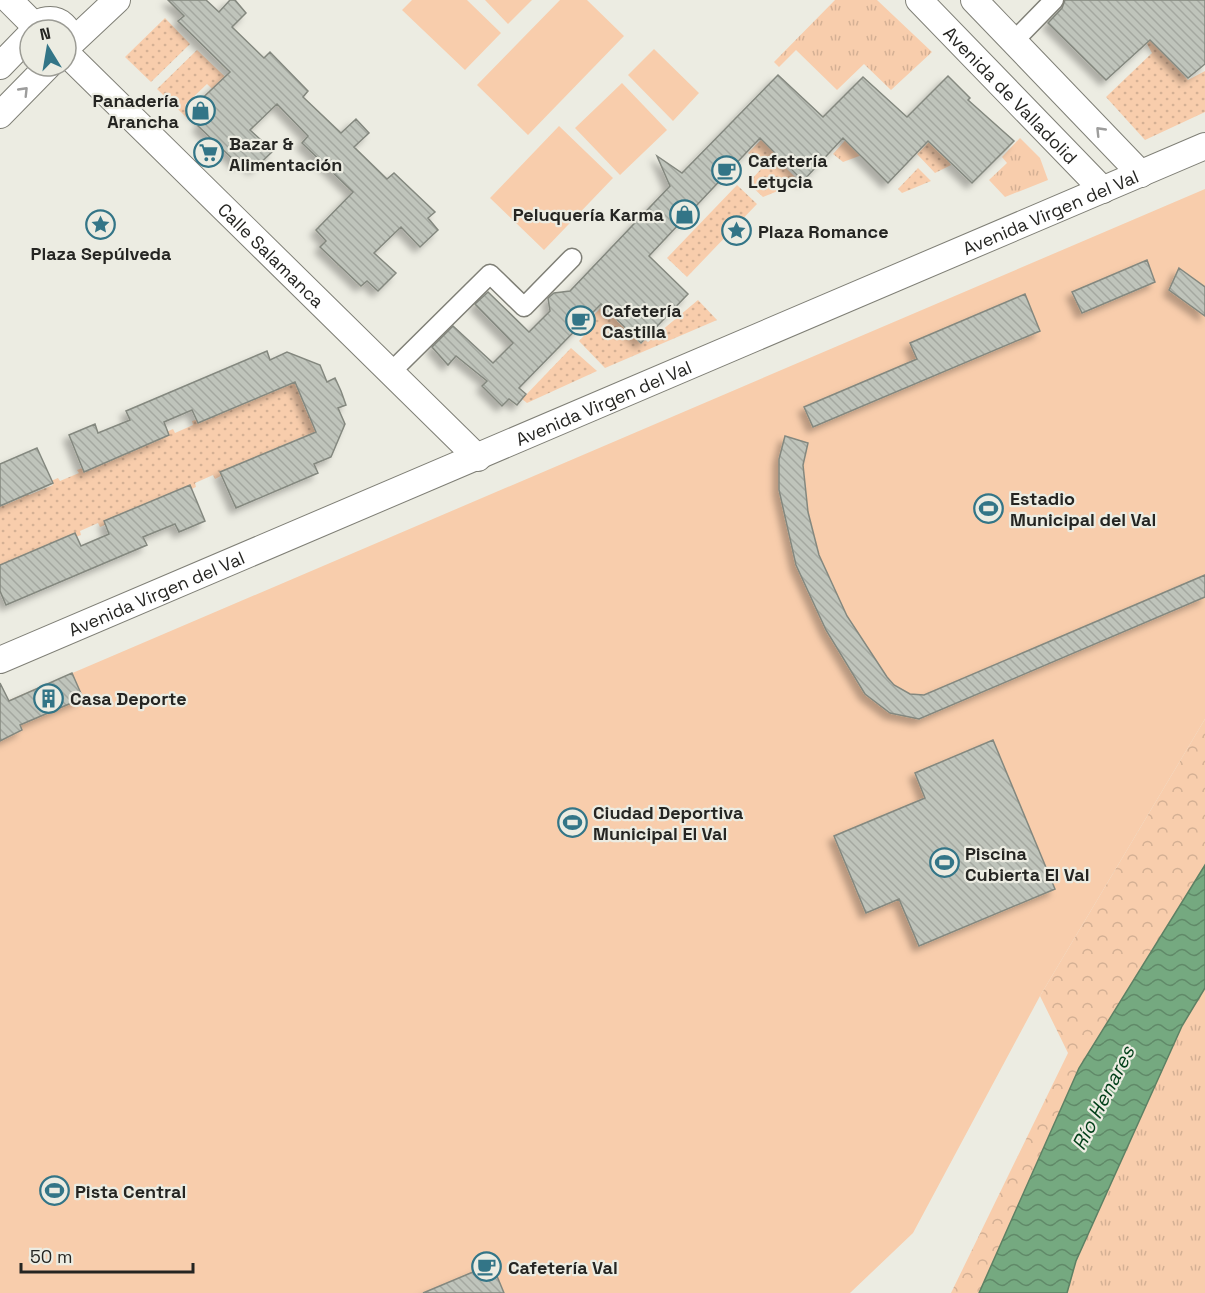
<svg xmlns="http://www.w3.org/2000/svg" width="1205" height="1293" viewBox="0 0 1205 1293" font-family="'Space Grotesk',sans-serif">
<defs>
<pattern id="grass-tufts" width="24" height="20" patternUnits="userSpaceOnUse" patternTransform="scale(1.5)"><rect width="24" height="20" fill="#f8cdac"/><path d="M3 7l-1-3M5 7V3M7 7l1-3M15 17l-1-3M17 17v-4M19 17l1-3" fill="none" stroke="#d4b094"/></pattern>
<pattern id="forest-crowns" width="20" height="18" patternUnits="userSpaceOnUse" patternTransform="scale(1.5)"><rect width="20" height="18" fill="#f8cdac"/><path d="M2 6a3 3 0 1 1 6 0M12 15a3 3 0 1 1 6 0" fill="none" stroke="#d4b094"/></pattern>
<pattern id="garden-dots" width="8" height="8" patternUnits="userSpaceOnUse" patternTransform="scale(1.5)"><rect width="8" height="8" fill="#f8cdac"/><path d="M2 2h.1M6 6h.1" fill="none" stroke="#d4b094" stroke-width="1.8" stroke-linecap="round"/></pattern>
<pattern id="water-waves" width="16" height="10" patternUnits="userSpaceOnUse" patternTransform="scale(1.5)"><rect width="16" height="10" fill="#75a980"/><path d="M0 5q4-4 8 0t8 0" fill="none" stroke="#608968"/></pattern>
<pattern id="building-back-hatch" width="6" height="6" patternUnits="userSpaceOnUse" patternTransform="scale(1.5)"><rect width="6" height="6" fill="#bfc4bb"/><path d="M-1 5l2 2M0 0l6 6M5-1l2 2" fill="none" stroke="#a4a8a0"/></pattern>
<filter id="shadow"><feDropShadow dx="-5.5" dy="5.5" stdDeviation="3" flood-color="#0004"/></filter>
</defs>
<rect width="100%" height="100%" fill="#ecece2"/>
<path fill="url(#grass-tufts)" d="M835,0H877L932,52L891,90L864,64L837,90L796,50L779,67L774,62Z
M859,125L862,155L843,162L833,154Z
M1020,138L1040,158L1048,180L1005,197L989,180L1007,163L1002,157Z
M1205,988V1293H1067L1076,1261L1182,1026Z"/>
<path fill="url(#forest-crowns)" d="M1205,719V865L1079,1068L979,1293H951L1068,1053L1040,996Z"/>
<path fill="url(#garden-dots)" d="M165,18L190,44L151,82L125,57Z
M1161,26L1176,40L1164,54L1188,80L1205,71V112L1145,140L1106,97L1152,53L1146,42Z
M197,50L241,92L228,104L207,84L185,105L193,112L187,118L157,89Z
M775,126L790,138L773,155L800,182L763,197L748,183L763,167L748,153Z
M945,126V155L951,165L935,173L917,154Z
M918,168L931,181L902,193L898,189Z
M737,185L757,204L687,277L667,258Z
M614,296L633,305L617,321L641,344L645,340L648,342L698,300L717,320L605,368L579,341L594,325L589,319Z
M571,348L597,371L527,403L522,399Z
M294,382L297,387L301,386C300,400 306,415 317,424L313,426L316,432L310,434L311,437L304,441L302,437L252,459L215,479L213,475L195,483L196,487L189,490L187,486L107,524L100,527L98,523L80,531L81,535L0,565V502L2,506L21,498L20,494L27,491L29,495L53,485L51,481L58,478L60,481L79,473L77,470L167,436L166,432L173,429L175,433L193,425L192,421L199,419L201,422Z"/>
<path fill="#f8cdac" d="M412,0H467L501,33L465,70L402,10Z
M485,0H532L508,24Z
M560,0H587L624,36L528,135L477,85Z
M654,49L699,93L673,121L628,75Z
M622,83L667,130L620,175L575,128Z
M559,126L613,178L544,250L490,198Z
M1205,189V719L1040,996L913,1233L850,1293H0V704Z"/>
<path fill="url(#water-waves)" stroke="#5d8164" stroke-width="1.5" d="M1205,865V988L1182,1026L1076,1261L1067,1293H979L1079,1068Z"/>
<path fill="url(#building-back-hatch)" stroke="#84887f" stroke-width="1.5" filter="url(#shadow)" d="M168,0H206L219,12L230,0H235L246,13L232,27L264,58L270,52L308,91L303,97L341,133L356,119L369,133L354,147L387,179L394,173L435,212L428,218L438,230L420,247L401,227L374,253L396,273L378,291L367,281L361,286L320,247L326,241L316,230L353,192L302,143L308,136L277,104L250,130L273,151L254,169L243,159L238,164L198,126L204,120L191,109L230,72L178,21L184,16Z
M1065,0H1205V64L1188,78L1150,40L1106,80L1048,23L1062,8Z
M778,75L823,117L863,77L907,117L948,76L970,98L968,100L1014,141L972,183L928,141L888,183L843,138L803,181L760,138L649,256L688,294L641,343L601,304L519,388L526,394L517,405L509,399L502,406L482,386L487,381L456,356L448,365L432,347L453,326L493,363L513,343L475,304L488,292L529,332L550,311L548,298L554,293L570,291L670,186L657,156L682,173Z
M1147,260L1155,282L1082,313L1072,292Z
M1179,268L1205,287V316L1169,290Z
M1025,294L1040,331L813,427L804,407L917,359L910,343Z
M267,351L270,360L287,352L320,365L327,382L335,378L341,391L346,405L338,408L345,424L331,457L314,464L318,473L236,508L220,472L316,432L295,382L198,423L192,410L164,422L169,435L84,472L69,435L95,424L98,433L130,420L126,411Z
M785,436L808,443L803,465L808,512L819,555L847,616L887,677L894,685L910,694L924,695L1205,575V597L919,719L890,713L865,694L826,630L796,565L779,490V459Z
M37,448L53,483L0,506V464Z
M190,485L205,521L179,532L175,524L143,537L147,545L6,605L0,591V565L75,533L81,546L109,534L104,521Z
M72,673L83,698L20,725L22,730L0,741V683L9,701Z
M993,740L1055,889L919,946L899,899L866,913L834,836L925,798L915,773Z
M492,1264L504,1293H423Z"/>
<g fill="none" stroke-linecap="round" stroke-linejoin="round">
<defs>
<path id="pedestrian" d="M1014,41L1054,0
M391,372L490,274L524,307L572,258"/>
<g id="minor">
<path d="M9,0L35,26"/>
<path id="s1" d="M919,0L1103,190"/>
<path d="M974,0L1141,174"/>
<path d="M43,21C60,17 71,28 69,45"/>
<path d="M66,52L69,45L117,0"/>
<path id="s2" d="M66,53L478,458"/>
<path d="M0,66L30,35"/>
<path d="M0,115L48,66"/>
<path id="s3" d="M0,660L1205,146"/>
</g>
</defs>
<use href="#pedestrian" stroke="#7f7f76" stroke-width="21"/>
<use href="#minor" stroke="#7f7f76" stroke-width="28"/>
<use href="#pedestrian" stroke="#fff" stroke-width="18"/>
<use href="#minor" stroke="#fff" stroke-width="26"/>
</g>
<defs><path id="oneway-chevron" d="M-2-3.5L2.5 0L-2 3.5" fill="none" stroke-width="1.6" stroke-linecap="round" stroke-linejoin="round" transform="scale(1.5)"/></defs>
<g stroke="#9d9d9c">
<use href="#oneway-chevron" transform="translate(24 91) rotate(-46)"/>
<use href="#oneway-chevron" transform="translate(1100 131) rotate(-134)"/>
</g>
<defs>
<symbol id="shop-ring" viewBox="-11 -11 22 22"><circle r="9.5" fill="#ecece2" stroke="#337587" stroke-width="1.5"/><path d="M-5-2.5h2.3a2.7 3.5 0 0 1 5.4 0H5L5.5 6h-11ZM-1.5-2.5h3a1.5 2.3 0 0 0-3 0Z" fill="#337587"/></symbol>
<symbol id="supermarket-ring" viewBox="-11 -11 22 22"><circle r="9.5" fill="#ecece2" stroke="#337587" stroke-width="1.5"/><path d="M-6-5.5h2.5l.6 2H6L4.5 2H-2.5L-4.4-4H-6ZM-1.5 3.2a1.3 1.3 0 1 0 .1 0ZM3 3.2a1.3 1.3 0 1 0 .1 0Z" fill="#337587"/></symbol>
<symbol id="cafe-ring" viewBox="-11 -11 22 22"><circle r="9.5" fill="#ecece2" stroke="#337587" stroke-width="1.5"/><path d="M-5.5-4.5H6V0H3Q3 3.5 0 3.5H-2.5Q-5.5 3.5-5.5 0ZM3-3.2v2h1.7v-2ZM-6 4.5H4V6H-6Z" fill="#337587"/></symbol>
<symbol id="sight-ring" viewBox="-11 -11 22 22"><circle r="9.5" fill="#ecece2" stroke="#337587" stroke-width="1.5"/><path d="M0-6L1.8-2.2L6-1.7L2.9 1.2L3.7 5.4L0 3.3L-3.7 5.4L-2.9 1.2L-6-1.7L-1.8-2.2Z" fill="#337587"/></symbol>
<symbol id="stadium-ring" viewBox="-11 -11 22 22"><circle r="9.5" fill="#ecece2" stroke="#337587" stroke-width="1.5"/><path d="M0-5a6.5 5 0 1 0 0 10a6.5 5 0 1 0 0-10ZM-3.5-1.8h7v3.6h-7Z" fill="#337587"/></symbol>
<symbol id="building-ring" viewBox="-11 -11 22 22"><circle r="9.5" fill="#ecece2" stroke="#337587" stroke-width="1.5"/><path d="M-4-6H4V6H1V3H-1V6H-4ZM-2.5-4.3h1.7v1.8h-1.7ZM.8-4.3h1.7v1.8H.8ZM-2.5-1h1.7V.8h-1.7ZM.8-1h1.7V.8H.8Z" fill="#337587"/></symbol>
</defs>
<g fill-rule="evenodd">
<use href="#shop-ring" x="184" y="94" width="33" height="33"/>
<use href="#supermarket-ring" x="192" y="136" width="33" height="33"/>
<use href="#cafe-ring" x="710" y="154" width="33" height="33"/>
<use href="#shop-ring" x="668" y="198" width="33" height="33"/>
<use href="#sight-ring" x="84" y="208" width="33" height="33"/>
<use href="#sight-ring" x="720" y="214" width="33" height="33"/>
<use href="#cafe-ring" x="564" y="304" width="33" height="33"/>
<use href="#stadium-ring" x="972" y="492" width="33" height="33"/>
<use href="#building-ring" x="32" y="682" width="33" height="33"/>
<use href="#stadium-ring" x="556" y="806" width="33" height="33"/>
<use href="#stadium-ring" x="928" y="846" width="33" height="33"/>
<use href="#stadium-ring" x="38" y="1174" width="33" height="33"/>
<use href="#cafe-ring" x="470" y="1250" width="33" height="33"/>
</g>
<g text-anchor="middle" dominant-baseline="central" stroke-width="4.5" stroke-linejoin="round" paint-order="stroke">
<g font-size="18" fill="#252522" stroke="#ecece2">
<text stroke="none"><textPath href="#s1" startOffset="132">Avenida de Valladolid</textPath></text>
<text stroke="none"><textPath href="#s3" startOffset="1142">Avenida Virgen del Val</textPath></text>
<text stroke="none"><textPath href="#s2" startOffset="288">Calle Salamanca</textPath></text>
<text stroke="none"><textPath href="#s3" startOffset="656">Avenida Virgen del Val</textPath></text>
<text stroke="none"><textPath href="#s3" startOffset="170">Avenida Virgen del Val</textPath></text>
</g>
<g font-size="18" font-weight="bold" fill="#252522" stroke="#ecece2" text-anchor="start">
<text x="179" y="100" text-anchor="end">Panadería<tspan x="179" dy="21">Arancha</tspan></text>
<text x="229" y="143">Bazar &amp;<tspan x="229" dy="21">Alimentación</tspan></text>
<text x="748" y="160">Cafetería<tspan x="748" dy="21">Letycia</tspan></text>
<text x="664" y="214" text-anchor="end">Peluquería Karma</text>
<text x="758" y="231">Plaza Romance</text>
<text x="101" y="253" text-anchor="middle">Plaza Sepúlveda</text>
<text x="602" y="310">Cafetería<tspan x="602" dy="21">Castilla</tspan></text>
<text x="1010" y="498">Estadio<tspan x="1010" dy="21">Municipal del Val</tspan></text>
<text x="70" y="698">Casa Deporte</text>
<text x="593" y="812">Ciudad Deportiva<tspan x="593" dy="21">Municipal El Val</tspan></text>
<text x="965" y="853">Piscina<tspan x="965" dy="21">Cubierta El Val</tspan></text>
<text x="75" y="1191">Pista Central</text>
<text x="508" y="1267">Cafetería Val</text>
</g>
<g font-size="20" font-style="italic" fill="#003f18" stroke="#ecece2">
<text transform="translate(1103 1098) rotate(-63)">Río Henares</text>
</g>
</g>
<g transform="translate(48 48) rotate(349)"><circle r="28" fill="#ecece2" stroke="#9c9c95" stroke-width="1.5"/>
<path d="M0-4.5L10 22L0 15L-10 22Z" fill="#337587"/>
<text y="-9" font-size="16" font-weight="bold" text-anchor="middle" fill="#252522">N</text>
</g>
<path d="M21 1263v9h172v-9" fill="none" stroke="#252522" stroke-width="3"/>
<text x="30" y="1263" font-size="18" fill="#252522" stroke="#ecece2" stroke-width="4.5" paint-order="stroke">50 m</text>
</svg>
